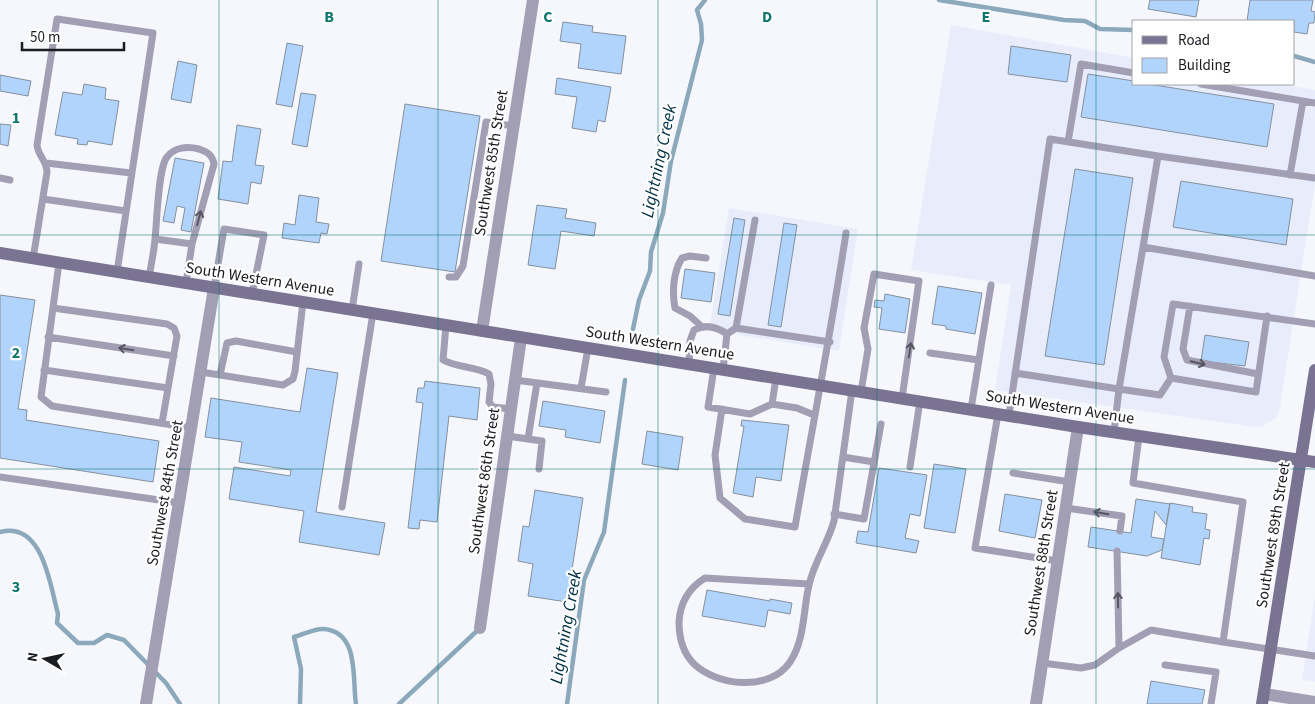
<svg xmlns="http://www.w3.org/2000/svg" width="1315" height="704" viewBox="0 0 1315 704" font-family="'Source Sans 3',sans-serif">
<rect width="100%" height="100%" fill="#f5f7fd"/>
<path fill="#e9edfb" d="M951,25L1134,58V84H1279L1315,90V183L1279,413L1276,418L1263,426L1255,427L995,390L1011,285L911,270Z
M729,208L858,229L839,351L709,330Z
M1315,595V682L1302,680Z"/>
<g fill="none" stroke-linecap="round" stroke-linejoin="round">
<path stroke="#8ba9bb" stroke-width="4.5" d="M939,0L1064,20L1085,21L1100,29L1134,30
M1294,56L1315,62
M633,329L639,300L650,271L651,252L663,213L671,161L702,40L701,24L697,10L705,0
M0,532C43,521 50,585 58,614L57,623L78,643H94L107,635L124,640L166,683L180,704
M300,704L301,669L294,637C302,635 315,628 324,629C360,632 352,680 356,704
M399,704L479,629
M567,704L584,580L604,532L625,380"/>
</g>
<path fill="#b1d4fd" stroke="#85909d" d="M1150,0H1199L1196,17L1148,9Z
M1250,0H1313L1311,11L1315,12L1314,23H1309L1307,34L1294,32V21H1247Z
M563,22L593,26L592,32L626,36L621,74L578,68L581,44L560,41Z
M287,43L303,46L292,107L276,104Z
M1011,46L1071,55L1067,82L1008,74Z
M178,61L197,65L191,103L171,99Z
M1088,74L1134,81V84H1148L1274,104L1267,147L1081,117Z
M0,75L31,81L28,96L0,91Z
M557,78L611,87L605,122L598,120L596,132L572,128L577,97L555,94Z
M84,84L106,88L105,99L119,101L112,145L88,141L87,145L77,144L78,139L55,135L63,92L82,95Z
M301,93L316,95L307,147L292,144Z
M405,104L480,116L455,272L381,261Z
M0,124L11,125L8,146L0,144Z
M237,125L261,129L255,165L264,166L261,184L251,182L248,204L218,199L223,161L232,162Z
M175,158L204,163L191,232L181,230L185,208L177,206L174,223L163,221Z
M1075,169L1133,178L1104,365L1045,356Z
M1181,181L1293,199L1286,245L1173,227Z
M299,195L319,198L316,222L329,224L327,234L321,233L319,243L282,238L284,223L295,225Z
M537,205L567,209L565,218L596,223L594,236L561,231L555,269L528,265Z
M734,218L745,220L730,316L718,314Z
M784,223L797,225L781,327L768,325Z
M685,269L715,273L711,302L681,298Z
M938,286L982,293L975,334L946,329V326L932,324Z
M885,294L910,299L905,333L879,329L882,308L874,307L875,300L884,301Z
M0,295L35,300L18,409L27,410L26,420L159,441L153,482L0,458Z
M1205,335L1249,342L1245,366L1201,361Z
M307,368L338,373L316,512L385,523L379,555L299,542L304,511L229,499L234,467L290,476L291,470L239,462L242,442L205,437L211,398L300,412Z
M425,381L480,388L477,420L449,416L437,522L420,520L419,529L408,528L423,403L416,402L418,388H424Z
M543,401L605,411L600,443L565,437L566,430L539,426Z
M742,420L789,425L781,481L756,477L753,497L733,493L744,426H741Z
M647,431L683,437L678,470L642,464Z
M934,464L966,469L955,533L924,528Z
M879,468L927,475L920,516L910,514L905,538L919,541L916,553L856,543L858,531L868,532Z
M535,490L583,498L567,602L528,596L533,564L518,561L523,526L529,527Z
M1005,494L1042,500L1035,538L999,531Z
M1136,499L1170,504L1166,525L1155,511L1151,537L1164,539L1162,550L1147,556L1088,547L1091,527L1131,533Z
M1170,503L1193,507L1192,512L1207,514L1205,529L1210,530L1209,539L1204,538L1200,565L1161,558Z
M707,590L770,601V599L792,603L790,614L768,610L765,627L702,616Z
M1151,681L1205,690L1202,704H1147Z"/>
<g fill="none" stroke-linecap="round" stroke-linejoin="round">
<path stroke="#a29eb3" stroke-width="7" d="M1201,84L1315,103
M1068,142L1081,64L1134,73
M46,163L131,173
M1290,175L1303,101
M0,178L10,180
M1315,178L1158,156L1143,247L1315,276
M43,199L126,211
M155,239L192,244
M33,259L47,172C47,161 38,156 37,145L57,19L153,33L117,272
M59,263L41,397L52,406L192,428
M149,277C151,265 154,252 155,239C157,222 158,168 167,157C174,147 188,146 199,149C207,152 212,154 214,164L192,244L186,283
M449,277H456L463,266L486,122L514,126
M214,288L224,229L264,235L252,294
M1190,306L1183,349L1187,360L1258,374
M53,308L167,324L174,328L177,336L162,423
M352,310L359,264
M1267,316L1256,392L1171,378L1164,357L1173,304L1315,324
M446,325L443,360C458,368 475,366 489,374L491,384L489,402L493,407L511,409
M701,326L690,316L675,308C672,292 673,272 682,258L690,256L706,258
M736,328L830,342
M48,337L174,356
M930,353L979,360
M689,364L690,341L694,330C705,324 717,327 727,334
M714,368L708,407L750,414L772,404L797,408L814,415
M44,370L168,388
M723,370L727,334L736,328L755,220
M201,372L283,385L293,379L295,371L303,302
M1015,373L1119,389L1143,247
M220,375L227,343L236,341L297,352
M515,380L606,392
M581,388L588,348
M861,392L868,349L864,328L874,274L919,281L902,398
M772,404L776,378
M722,409L715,455L720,498L745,519L795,527C812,429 831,332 846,233
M971,409L991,285
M998,414L975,548L1057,561
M1009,415L1050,139L1158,156
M1114,432L1119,389L1160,395L1171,378
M507,436L542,441L539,469
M528,439L537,383
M843,457L874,462
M910,467L920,401
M1013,473L1070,482
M0,477L180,503
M342,507L373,313
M1066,508L1122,516L1120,531
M834,514L864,519L881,424
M1117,551L1119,648
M809,584L705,578C689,588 680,603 679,622C679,637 683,653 694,664C717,686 770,692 790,662C805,640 803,610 809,585C814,562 828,543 834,521L852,390
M1223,642L1315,656
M1042,663L1081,668L1095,665L1119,648L1151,630L1223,642L1243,502L1133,483L1139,436
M1165,665L1216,672L1211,704"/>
<path stroke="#a29eb3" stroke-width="12" d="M482,331L533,0
M480,628L521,338
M1264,694L1315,702
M146,704L214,288
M1036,704L1078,427"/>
<path stroke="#7a7392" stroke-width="12" d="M0,253L1078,427L1315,462
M1262,704L1315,370"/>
</g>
<defs><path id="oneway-shaft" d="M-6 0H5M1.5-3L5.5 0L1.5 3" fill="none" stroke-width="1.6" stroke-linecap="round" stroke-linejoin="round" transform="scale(1.25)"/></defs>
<g stroke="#585663">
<use href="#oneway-shaft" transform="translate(199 218) rotate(-75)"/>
<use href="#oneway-shaft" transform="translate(126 349) rotate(-171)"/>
<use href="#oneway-shaft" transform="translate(910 350) rotate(-81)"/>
<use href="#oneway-shaft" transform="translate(1198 363) rotate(13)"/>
<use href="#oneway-shaft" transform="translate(1101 513) rotate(-171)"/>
<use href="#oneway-shaft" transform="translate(1118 600) rotate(-91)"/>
</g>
<path fill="none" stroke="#0f766e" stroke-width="1" stroke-opacity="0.55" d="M219,0V704M438,0V704M658,0V704M877,0V704M1096,0V704M0,235H1315M0,469H1315"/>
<g text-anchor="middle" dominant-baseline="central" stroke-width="4.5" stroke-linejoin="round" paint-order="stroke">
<g font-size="16" fill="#1b1c22" stroke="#fff">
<text transform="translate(491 163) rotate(-81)">Southwest 85th Street</text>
<text transform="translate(260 279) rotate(9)">South Western Avenue</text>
<text transform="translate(660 343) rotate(9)">South Western Avenue</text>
<text transform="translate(1060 407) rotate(9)">South Western Avenue</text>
<text transform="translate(484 481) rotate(-82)">Southwest 86th Street</text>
<text transform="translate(165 493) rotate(-80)">Southwest 84th Street</text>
<text transform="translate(1273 535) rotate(-81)">Southwest 89th Street</text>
<text transform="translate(1041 563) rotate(-81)">Southwest 88th Street</text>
</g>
<g font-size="18" font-style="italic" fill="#003043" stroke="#fff">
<text transform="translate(659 161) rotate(-78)">Lightning Creek</text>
<text transform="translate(566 627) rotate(-80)">Lightning Creek</text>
</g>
</g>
<g font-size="16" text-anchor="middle" font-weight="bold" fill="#0f766e" stroke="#fff" stroke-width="4.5" stroke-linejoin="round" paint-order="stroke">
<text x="329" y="22">B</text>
<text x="548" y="22">C</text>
<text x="767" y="22">D</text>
<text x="986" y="22">E</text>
<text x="16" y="123">1</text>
<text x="16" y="358">2</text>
<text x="16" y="592">3</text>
</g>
<rect x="1132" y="20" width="162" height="65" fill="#ffffff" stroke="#a4a4a7"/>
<rect x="1142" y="36" width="25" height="8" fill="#7a7392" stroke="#a4a4a7"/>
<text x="1178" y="45" font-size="15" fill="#1b1c22">Road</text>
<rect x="1142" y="58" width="25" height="15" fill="#b1d4fd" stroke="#a4a4a7"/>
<text x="1178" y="70" font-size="15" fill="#1b1c22">Building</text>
<g transform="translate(45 659) rotate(279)" stroke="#ffffff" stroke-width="4" paint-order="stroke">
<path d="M0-4L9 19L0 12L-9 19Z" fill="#1b1c22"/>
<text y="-8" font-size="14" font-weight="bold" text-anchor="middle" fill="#1b1c22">N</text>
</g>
<path d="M22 42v8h102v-8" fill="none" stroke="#1b1c22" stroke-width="2.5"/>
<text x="30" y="42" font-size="15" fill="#1b1c22" stroke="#ffffff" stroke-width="4" paint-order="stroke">50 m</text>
</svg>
